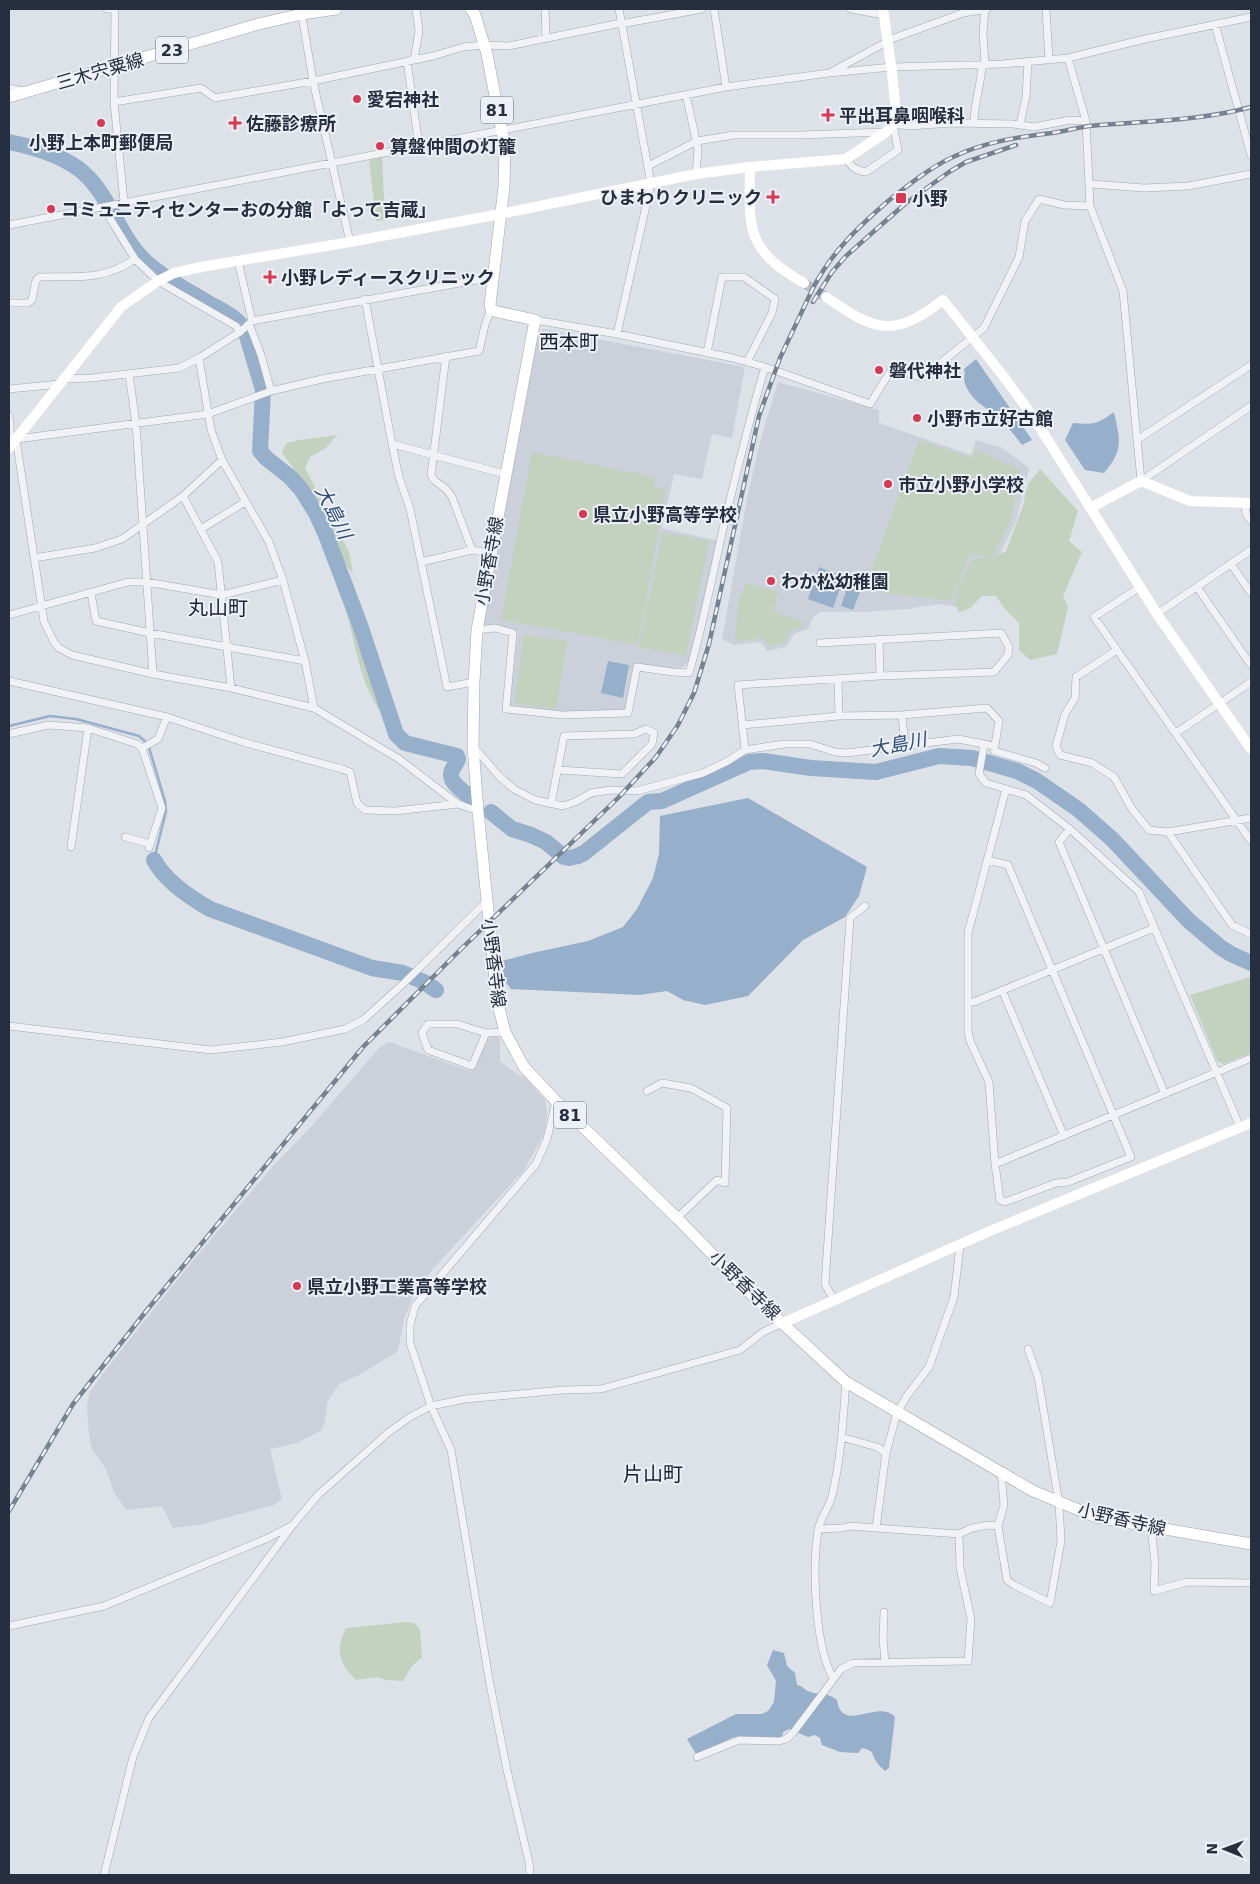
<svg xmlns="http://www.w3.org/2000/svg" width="1260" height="1884" viewBox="0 0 1260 1884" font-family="'DejaVu Sans','Noto Sans JP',sans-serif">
<rect width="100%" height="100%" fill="#dde1e8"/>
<path fill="#cbd0da" d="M544,329L745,367L732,438L712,434L702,479L674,474L662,528L718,541L690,660L683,667L670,669L635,664L626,711L562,713L509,708L518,631L495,625L482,626L536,334Z
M778,382L879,410V423L971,455L976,440L1002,448L1029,468L1016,521L997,560L958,607L937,604L907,609L863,612H820L813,617L808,629L794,634L786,647L767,651L761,642L733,645L722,639L747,499L761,438Z
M496,1036L500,1039V1061L520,1076H524L545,1100L547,1113L544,1134L524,1170L432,1270L413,1297L404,1319L398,1351L361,1374L339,1384L327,1402L325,1421L322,1430L297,1443L270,1449L282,1499L274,1505L203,1524L173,1528L162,1506L126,1510L114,1492L106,1469L92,1449L89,1435L87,1406L90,1392L108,1367L181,1275L274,1165L310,1128L379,1048L389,1042L470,1071L476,1066L487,1039Z"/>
<path fill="#c3d2be" d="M382,156L385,220L376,221L369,158Z
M337,435L326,448L310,457L305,468L349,552L353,574C338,557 337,542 327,523C314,499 299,475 282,453L286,443L300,440Z
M919,440L973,458L975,449L1020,470L1011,520L993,557L970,554L951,601L877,592L880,582L869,578Z
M532,452L655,477L654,486L666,488L638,645L501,620Z
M1040,469L1078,511L1069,541L1082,552L1063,596L1068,607L1057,654L1030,660L1019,650V623L1004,608L996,596H982L969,609L958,612L955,600L959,585L973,559L995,557L1006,551L1024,503L1025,493L1029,483Z
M662,532L709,541L686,656L639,647Z
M745,582L778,592L773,611L807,624L791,631L785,642L769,647L764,638L735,641L738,603Z
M346,610L351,617L360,638L385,711L379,710C360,681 355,643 346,610Z
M524,635L567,641L556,710L514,703Z
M1251,977V1053L1223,1064L1217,1061L1190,995Z
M407,1622L414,1623L420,1629L422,1657L411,1667L403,1681L387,1680L377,1677L356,1680C339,1663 335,1650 346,1628Z"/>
<path fill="#96afca" d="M976,359L1032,440L1022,445C1014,434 1005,424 995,415C982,404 973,402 965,384C963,378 966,374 964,369Z
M1114,412C1120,441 1124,449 1104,473L1085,470L1065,440L1073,423C1093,425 1098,424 1114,412Z
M819,567L844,577L833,608L808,599Z
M850,580L863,584L853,610L841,606Z
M608,661L629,665L623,698L601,693Z
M748,798L867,867L859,896L845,917L803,940L748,996L705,1005L683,1000L667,991L640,995L511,989L504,980L502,961L532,953L588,941L623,927L637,909L653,878L659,854L660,816Z
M773,1650L784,1653L787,1666L795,1673L797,1685C803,1686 803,1689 808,1691C819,1696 826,1691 837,1700C842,1735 878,1698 895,1717L889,1768L885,1771C882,1768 878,1765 876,1761C871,1752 874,1751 862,1748L858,1753L840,1752L822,1745L820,1738L815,1735L808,1737L789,1729L783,1732L782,1738L734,1737L696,1754L687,1739L736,1714H762L768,1711L774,1702L776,1681L767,1665Z"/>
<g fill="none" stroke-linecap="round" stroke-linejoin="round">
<path stroke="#96afca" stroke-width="2.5" d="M9,726L50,716L76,719L139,736L148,744L165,801L166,811L154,860"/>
<path stroke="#96afca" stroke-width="16" d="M9,142C34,147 58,154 79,169C110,193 117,235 145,261C162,277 185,289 205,301C220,310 239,317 246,333L263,390L260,451L266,458L290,477L301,489L316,513L326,535L360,625L396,734L405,743L457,756L458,759C457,764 451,769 451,774C450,783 465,793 472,798
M491,812L512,829L531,835L546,842L564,857L569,858L578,856L584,853L648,802L662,801L749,762L763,761L811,768L876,772L939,756L972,758L1017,771L1037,781L1079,810L1112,839L1189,921L1220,947L1231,954L1251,963
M154,860C165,881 189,897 210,909L372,968L403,973L424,982L436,990"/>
<path stroke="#b8bdc6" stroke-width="10" stroke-dasharray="10 5" stroke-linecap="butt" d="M804,283L826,297"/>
<defs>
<path id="street" d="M107,9H115
M115,9L114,102L124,202
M545,9L546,38
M714,9L726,87
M851,9L884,15
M1046,9L1049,60
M301,10L313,81L350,242
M621,24L702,9
M1215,24L1251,155
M1068,58L1086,121L1090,206L1123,291L1141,481L1251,406
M414,60L419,31L416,9
M407,61L419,146
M985,65L983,33L985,9
M833,71L894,38L963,13L987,9
M9,88L23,91
M686,95L698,149L696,174
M114,102L201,88L215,98L313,81L433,56L463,47L484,45L508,46L621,23
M974,123C974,103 981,86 982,65
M1020,124L1026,97L1028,61
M846,159C852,167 856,171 866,172L898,150L893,124L909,126L953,123L1013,124L1034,127L1070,120L1086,121
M648,166L697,141L734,135H800L886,132
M1091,184L1144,188L1188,186L1251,174
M103,207L135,259L158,281L236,326L240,332
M9,225L726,87L829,73L892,67L1002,64L1068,58L1145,39L1251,17
M238,261L252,321
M365,299L392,444L505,474
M9,303H28L32,300L36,280L40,277C77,276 103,281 135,259
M535,320L617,334L733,358L765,367L870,404L893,367L916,376L923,377L984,328L1019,257L1025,221L1039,199L1064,205L1090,206
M249,324L261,355L271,391
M617,334L651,184L619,9
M707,353L722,277H744L775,299L772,313L747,362
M446,356L431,475L434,480L446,489L452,497L472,550
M199,358L211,430L222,460L269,542L283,580L305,661L314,708
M129,374L136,424L153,674
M64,379L92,378L179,368L199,358L240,332L252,321L492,277
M9,389L60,384
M9,416L11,440
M16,439L44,622L54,642L59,648L72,655L153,674L231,688L314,708L399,759L458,804L478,811
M9,440L208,414L271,391L322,379L479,351L485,325L491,309
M1137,440L1251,365
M392,444L399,477L410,509L447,687L474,682
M183,496L218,562L231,688
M1245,503L1246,514L1251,521
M201,529L245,502
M34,558L95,548L122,539L183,496L222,460
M421,562L472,550L490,553
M1231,564L1251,593
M1140,587L1094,617L1251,841
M1197,587L1251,665
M91,593L96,621L150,633L305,661
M1157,614L1251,550
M9,615L128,582H146L222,595L283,580
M477,630L495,628L513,633L506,709L563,715L628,713L637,667L673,672L689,673C703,625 712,577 723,529C736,474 749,420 765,367
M879,639L880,676
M1117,650L1076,677L1075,698L1065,714L1056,746L1060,755L1092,763L1114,777L1132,809L1149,830L1168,832L1251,818
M838,679L839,716
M9,681L167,717L243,742L342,769L350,772L357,803L365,810L395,811L458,804
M902,715L905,745
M742,725L839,716L902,715L987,708L999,721L994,751L1036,763L1045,768
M1176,733L1251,682
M9,734L48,725L88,728L137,744L142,748L162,808L149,848
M984,745L979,774L986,783L1026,795L1070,829L1139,892L1240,1127
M474,747L499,776L514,789L535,800L563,806L575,802L591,793L610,790L637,791L703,773L728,761L745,750L784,744H810L835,752L847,753L958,739L994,746
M142,748L158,739L167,717
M745,750L738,685L880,676L994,672L1008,655L1009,647L1001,633L820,643
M551,804L564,736L634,734L646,729L654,733L652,744L622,774L559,770
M1070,829L1059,842L1165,1094
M1168,832L1232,925L1251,934
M125,837L151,844
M71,847L88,728
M987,860L1008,865L1131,1157L1068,1182L1056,1183L1005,1202L1000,1200L995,1164L989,1082L970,1041L968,1031V933L1006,789
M1002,990L1064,1136
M968,1002H974L1154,928
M9,1026L211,1050L282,1042L345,1029L363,1020L404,983L487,901
M486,1033L472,1066L428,1050L422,1033L428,1024H457L486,1033L505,1032
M647,1091L662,1083L691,1088L727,1108L725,1183L717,1180L677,1218
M995,1164L1251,1058
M960,1246L954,1297L929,1367L906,1397L897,1413L886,1453L876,1528L959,1534L972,1528L988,1525L998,1526L1004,1505L1001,1472
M834,1300L825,1284L850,918L865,906
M841,1437L877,1447L886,1453
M998,1526L1007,1580L1014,1585L1050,1603L1061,1541L1059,1503L1038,1377L1028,1349
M1151,1527L1155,1563L1154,1591L1187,1582L1251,1583
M818,1529L843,1528L850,1526L876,1528
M884,1612L883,1638L885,1663
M9,1626L104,1606L268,1538L289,1527
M833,1678C815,1646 812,1569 818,1531C819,1520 829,1508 832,1496C841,1459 843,1420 846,1382
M697,1757L739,1740L779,1741L786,1739L793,1733L841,1669L853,1663L968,1661L971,1619L960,1568L959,1534
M104,1875L133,1757L149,1718L292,1526L318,1495L389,1432L410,1417L431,1406L465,1399L563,1390L601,1389L740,1350L763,1332L783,1323
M530,1875L529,1862L507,1770L489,1679L451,1450L431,1406L410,1343V1325L415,1306L536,1164L547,1139L556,1101"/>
<path id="primary" d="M471,9L475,15L487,54L505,148L504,187L490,305L491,309L494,311L535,320L477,630L474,682L473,746L478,811L497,1000L505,1032L524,1067L556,1101L677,1218L753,1296L846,1382L1033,1491L1096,1517L1251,1544
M9,97L255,25L302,14L336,9"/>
</defs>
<use href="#street" stroke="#a2a8b2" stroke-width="8"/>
<use href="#primary" stroke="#9ca6b4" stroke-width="12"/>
<use href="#street" stroke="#f0f2f6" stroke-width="7"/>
<path stroke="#fff" stroke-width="10" d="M750,167C749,229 745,249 804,283
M826,297C875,331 893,339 943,300L1004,377L1034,418L1157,614L1251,749
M9,448L121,307L158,281L174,273L201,267L350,242L500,214L696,174L750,167L846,159L886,132L893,124L896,113L892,72L883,9
M1090,508L1141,481L1190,501L1251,503
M783,1323L990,1231L1251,1123"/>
<use href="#primary" stroke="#fff" stroke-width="11"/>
<defs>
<path id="rail" d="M813,302L832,272L846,256L906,203L949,172L966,162L1016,145
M459,951L619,797L656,757L678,725L694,693L709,644L759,416L780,358L813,288C832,252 857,228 887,202C907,186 929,168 953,157C984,142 1018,137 1052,133C1064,131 1077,128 1089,126C1142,121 1201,121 1251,107
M9,1511L73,1404L147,1310L363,1047L464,946"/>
</defs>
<use href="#rail" stroke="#768192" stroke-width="4.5"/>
<use href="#rail" stroke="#edf0f6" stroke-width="2.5" stroke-dasharray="8" stroke-linecap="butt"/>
</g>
<g fill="#d43b52" stroke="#edf0f6" stroke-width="2">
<circle cx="357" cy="99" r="5"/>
<path d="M825.5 107.5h5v5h5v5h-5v5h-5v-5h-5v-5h5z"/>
<circle cx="101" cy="123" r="5"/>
<path d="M232.5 115.5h5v5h5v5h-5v5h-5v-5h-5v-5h5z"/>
<circle cx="380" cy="146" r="5"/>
<path d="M770.5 189.5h5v5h5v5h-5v5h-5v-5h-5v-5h5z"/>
<rect x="895" y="192" width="12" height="12" rx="2.5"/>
<circle cx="51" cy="209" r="5"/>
<path d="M267.5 269.5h5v5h5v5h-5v5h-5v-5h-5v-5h5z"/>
<circle cx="879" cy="370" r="5"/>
<circle cx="917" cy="418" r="5"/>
<circle cx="888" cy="484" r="5"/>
<circle cx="583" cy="514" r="5"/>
<circle cx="771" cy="581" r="5"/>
<circle cx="297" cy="1286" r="5"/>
</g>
<g text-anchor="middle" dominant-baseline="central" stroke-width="4" stroke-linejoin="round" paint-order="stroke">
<g fill="#edf0f6" stroke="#626976" stroke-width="1">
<rect x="156" y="36.5" width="32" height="27" rx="4"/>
<rect x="481" y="96.5" width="32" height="27" rx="4"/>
<rect x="554" y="1101.5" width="32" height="27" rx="4"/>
</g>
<g font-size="16" font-weight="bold" fill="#262f3f">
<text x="172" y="50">23</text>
<text x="497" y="110">81</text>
<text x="570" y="1115">81</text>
</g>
<g font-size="18" fill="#262f3f" stroke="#edf0f6">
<text transform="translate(100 71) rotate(-16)">三木宍粟線</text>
<text transform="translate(489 561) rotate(-80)">小野香寺線</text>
<text transform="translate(494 963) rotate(83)">小野香寺線</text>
<text transform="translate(745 1285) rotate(44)">小野香寺線</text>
<text transform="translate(1122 1519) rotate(13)">小野香寺線</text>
</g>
<g font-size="18" font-weight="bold" fill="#262f3f" stroke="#edf0f6" text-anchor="start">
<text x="367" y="99">愛宕神社</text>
<text x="839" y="115">平出耳鼻咽喉科</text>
<text x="246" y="123">佐藤診療所</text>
<text x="101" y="142" text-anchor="middle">小野上本町郵便局</text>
<text x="390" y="146">算盤仲間の灯籠</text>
<text x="762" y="197" text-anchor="end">ひまわりクリニック</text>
<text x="912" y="198">小野</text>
<text x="61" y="209">コミュニティセンターおの分館「よって吉蔵」</text>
<text x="281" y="277">小野レディースクリニック</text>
<text x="889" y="370">磐代神社</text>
<text x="927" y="418">小野市立好古館</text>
<text x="898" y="484">市立小野小学校</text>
<text x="593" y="514">県立小野高等学校</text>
<text x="781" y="581">わか松幼稚園</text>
<text x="307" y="1286">県立小野工業高等学校</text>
</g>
<g font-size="19" font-style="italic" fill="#2e4e75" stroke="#edf0f6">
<text transform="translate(334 512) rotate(63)">大島川</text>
<text transform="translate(898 744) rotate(-11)">大島川</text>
</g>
<g font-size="20" fill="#182030" stroke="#edf0f6">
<text x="569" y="342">西本町</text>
<text x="218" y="608">丸山町</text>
<text x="653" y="1474">片山町</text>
</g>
</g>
<rect width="1260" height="1884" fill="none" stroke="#262f3f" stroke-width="20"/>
<g transform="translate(1225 1849) rotate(271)" stroke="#edf0f6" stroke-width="4" paint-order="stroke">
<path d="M0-4L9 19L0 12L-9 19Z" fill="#262f3f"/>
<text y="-8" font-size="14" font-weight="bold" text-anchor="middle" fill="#262f3f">N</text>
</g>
</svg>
